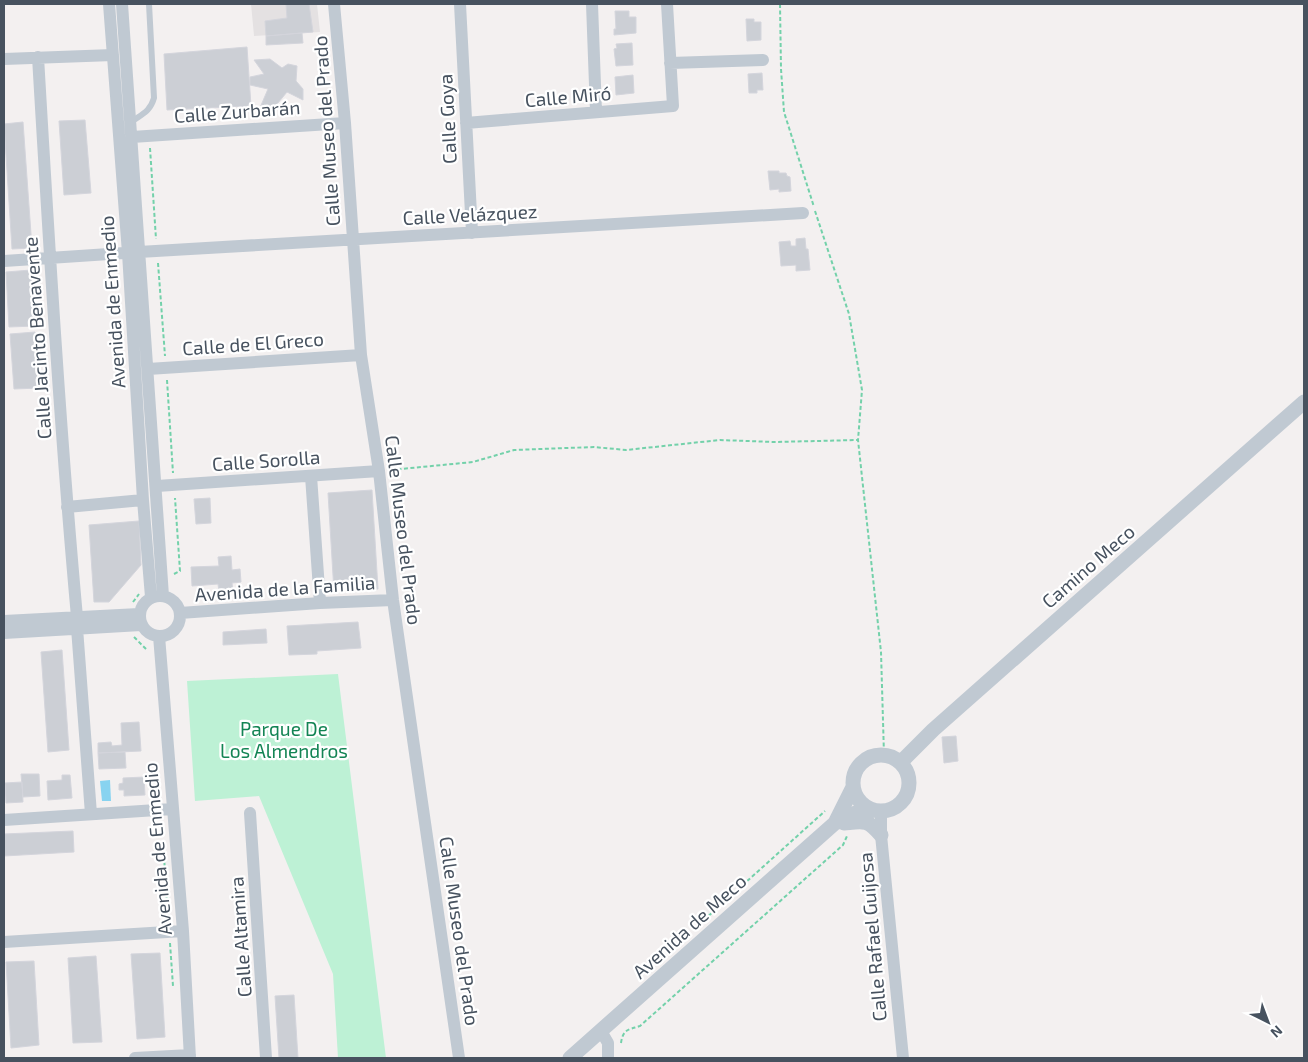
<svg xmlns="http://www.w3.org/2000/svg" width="1308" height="1062" viewBox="0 0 1308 1062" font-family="'Exo 2',sans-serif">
<rect width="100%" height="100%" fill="#f3f0f0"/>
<path fill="#e4e1e2" d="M251,4H317L320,32L254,36Z"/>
<path fill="#bdf1d5" d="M338,674L386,1058H338L333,974L259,796L195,801L187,681Z"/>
<path fill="#88d3f0" d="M110,780L111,801H102L100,781Z"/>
<path fill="#cccfd5" stroke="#d4d5dc" d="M286,4H309L313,32L266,36L265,21L287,18Z
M615,11H629V17H636V33L614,35V29H616Z
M746,19H754V22H761V40L747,41Z
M302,33L303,43L266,45V36Z
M632,43L633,65L616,66L614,49L617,48L616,44Z
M247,47L251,106L167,110L164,54Z
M270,59L282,68L288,64L297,66L296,81L303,89V100L287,92L273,109L259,110L268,89L250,85V77L264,74L254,60Z
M762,73L763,90H757V93H749L748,74Z
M633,75L634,93L616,95L615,77Z
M85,120L91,193L64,195L59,121Z
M23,122L32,248L12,249L4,124Z
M768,171H779V173H786L787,176L790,177L791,191L779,192V189L770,190Z
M805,238L806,249H808L810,270L796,271V265L781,266L779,242L790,241L791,246H796V239Z
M31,270L35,326L9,327L6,272Z
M35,332L39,388L14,389L10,334Z
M372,490L378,589L334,592L328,493Z
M210,498L211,523L196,524L194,499Z
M139,521L141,565L109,602H94L89,525Z
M231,556L232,570L240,569L241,582L232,583L233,592H219L218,584L192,586L191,567L219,566L218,557Z
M358,622L361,648L317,651V654L289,655L287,626Z
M266,629L267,643L223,645V632Z
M62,650L69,750L48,752L41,652Z
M139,722L141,751L98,753V743L111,742L112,746L122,745L121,723Z
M956,736L958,761L944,763L942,737Z
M125,752L126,768L99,769L98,753Z
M21,774H39L40,796L23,797Z
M62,775H70L72,798L48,800L47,781L62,780Z
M144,777L145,795L124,796V790H119V784L123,783V778Z
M22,782L23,802L6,803L5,783Z
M73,831L74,852L4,856V834Z
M160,953L165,1037L137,1039L131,954Z
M96,956L102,1042L73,1043L68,958Z
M34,961L39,1045L11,1048L6,962Z
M294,995L298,1058H279L275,996Z"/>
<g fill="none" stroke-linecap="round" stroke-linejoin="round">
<path stroke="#73d1aa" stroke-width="2" stroke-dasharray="4 2.5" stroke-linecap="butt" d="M780,4L781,69L784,112L814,207
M150,148L156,239
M815,211L849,314L862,390L858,440L881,652L884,755
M158,263L165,356
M167,380L173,473
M391,470L473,462L514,450L594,447L626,450L720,440L774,442L858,440
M174,574L180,571L175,498
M133,602L139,594
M134,637L147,650
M164,856L168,921
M696,929L695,928L825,811
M170,943L173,986
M621,1043C623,1029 628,1030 640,1026L843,845L847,836"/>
<path stroke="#c0c9d2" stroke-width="6" d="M131,122C142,114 150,112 154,98L149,4"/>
<path stroke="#c0c9d2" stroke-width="12" d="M109,4L128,253L143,500L151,597
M122,4L163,596
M334,4L345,123L361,355L379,471L393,600L421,795L459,1058
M460,4L472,233
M592,4L596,112
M38,57C49,244 60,430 77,617
M4,59L113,55
M670,63L763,60
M466,123L673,106L667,4
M132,137L345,123
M4,261L139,252L803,213
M148,369L361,355
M311,476L320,603
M157,486L379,471
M67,507L143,500
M140 616a20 20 0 1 1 40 0a20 20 0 1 1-40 0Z
M180,613L320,603L393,600
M4,621L139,614
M77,628L91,814
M4,633L141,625
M159,636L183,931L190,1058
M881,812V835L903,1058
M250,813L266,1058
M4,820L172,809
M4,942L183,931
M601,1031L608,1043V1058
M135,1058L190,1055"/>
<path stroke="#c0c9d2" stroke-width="15" d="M853 783a28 28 0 1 1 56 0a28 28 0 1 1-56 0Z
M901,762L933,730L1304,402
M835,823L853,787
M844,823C865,821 867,819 881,835
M570,1058L835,823L866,808"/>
</g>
<g text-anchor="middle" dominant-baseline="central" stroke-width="4.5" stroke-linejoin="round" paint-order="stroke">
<g font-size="19" fill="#47525f" stroke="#fff">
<text transform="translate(568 96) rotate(-5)">Calle Miró</text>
<text transform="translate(237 111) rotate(-4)">Calle Zurbarán</text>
<text transform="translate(447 119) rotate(-93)">Calle Goya</text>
<text transform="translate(326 131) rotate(-94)">Calle Museo del Prado</text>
<text transform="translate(470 214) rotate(-3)">Calle Velázquez</text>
<text transform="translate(112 302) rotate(-94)">Avenida de Enmedio</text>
<text transform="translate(37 338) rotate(-94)">Calle Jacinto Benavente</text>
<text transform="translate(253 343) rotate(-4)">Calle de El Greco</text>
<text transform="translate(266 460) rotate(-4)">Calle Sorolla</text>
<text transform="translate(404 530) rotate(83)">Calle Museo del Prado</text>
<text transform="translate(1088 566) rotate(-41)">Camino Meco</text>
<text transform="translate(285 588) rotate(-4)">Avenida de la Familia</text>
<text transform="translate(157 849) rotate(-95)">Avenida de Enmedio</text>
<text transform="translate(689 926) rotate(-42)">Avenida de Meco</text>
<text transform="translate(460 931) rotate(82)">Calle Museo del Prado</text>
<text transform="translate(240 937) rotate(-94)">Calle Altamira</text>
<text transform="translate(872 937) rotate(-95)">Calle Rafael Guijosa</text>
</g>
<g font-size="19" fill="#138454" stroke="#fff">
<text x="284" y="728">Parque De<tspan x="284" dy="22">Los Almendros</tspan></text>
</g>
</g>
<rect width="1308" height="1062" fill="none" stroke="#47525f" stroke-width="10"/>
<g transform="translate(1268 1022) rotate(138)" stroke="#ffffff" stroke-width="4" paint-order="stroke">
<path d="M0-4L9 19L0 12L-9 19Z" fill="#47525f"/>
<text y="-8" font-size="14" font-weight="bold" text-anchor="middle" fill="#47525f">N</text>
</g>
</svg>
